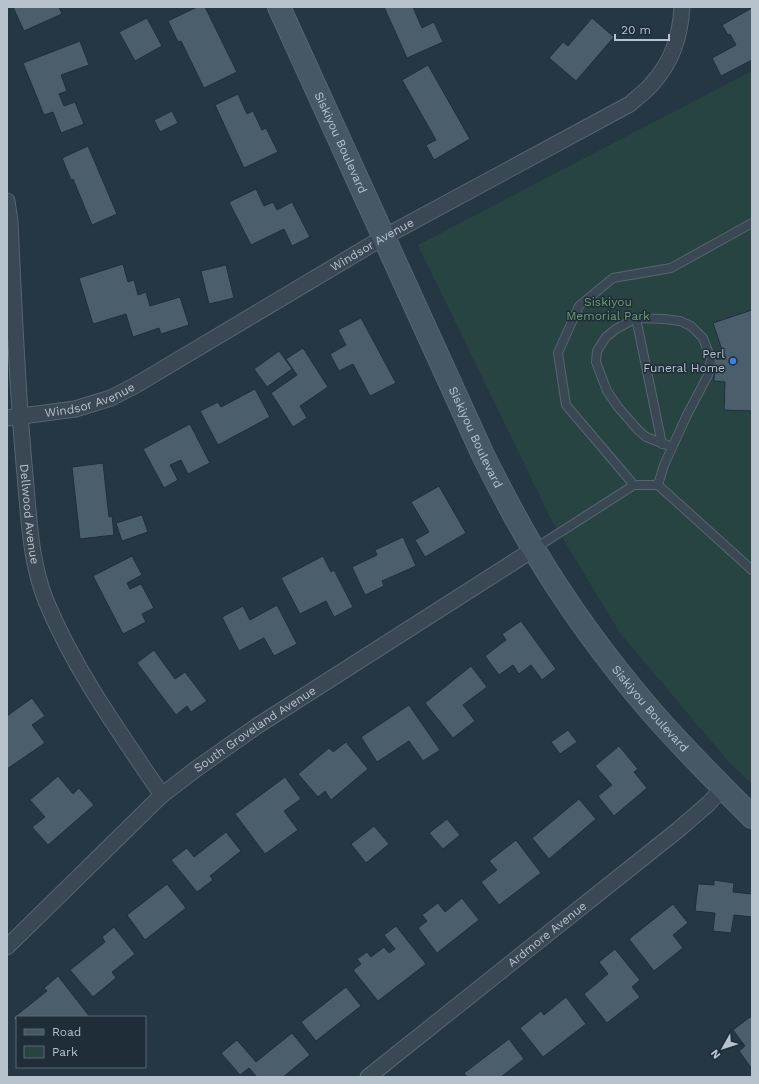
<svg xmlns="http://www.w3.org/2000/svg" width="759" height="1084" viewBox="0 0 759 1084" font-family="'Work Sans',sans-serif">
<rect width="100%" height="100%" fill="#253743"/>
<path fill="#274442" d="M752,71V784L728,761L620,633L550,517L418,245Z"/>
<path fill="#4a5f6b" stroke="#202f3a" d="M13,7H59L62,14L24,31Z
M197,7H205L237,72L204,88L181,41L178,42L168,21Z
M384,7H413L422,28L434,22L443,42L407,58Z
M752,8V60L721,76L712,58L736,45L730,34L728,35L722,25Z
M147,18L162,46L135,61L119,32Z
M592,18L614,37L576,81L549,58L563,42L568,46Z
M80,41L89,65L61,75L67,91L59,94L64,106L75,102L84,124L61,133L53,112L44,115L23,63Z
M428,65L470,139L434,160L426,145L436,140L402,80Z
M238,94L247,114L253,111L262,130L266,128L278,152L244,168L215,105Z
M172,111L178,123L160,132L154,120Z
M88,146L117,214L92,225L73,179L71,180L62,158Z
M256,189L264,206L273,202L277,210L292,202L310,237L292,246L284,229L251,245L229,202Z
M123,264L128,282L134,280L138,295L146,292L150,306L180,297L189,325L161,334L159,328L133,337L126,314L93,324L79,278Z
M226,265L234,298L209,304L201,271Z
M752,310V411L724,410L725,382L714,381L715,359H725L713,323Z
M361,318L396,383L370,396L353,364L339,371L330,354L346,345L338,330Z
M303,348L328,387L300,406L307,418L293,427L271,393L297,375L286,359Z
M279,351L292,369L267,387L254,369Z
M255,389L270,417L218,445L200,411L218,402L221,407Z
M190,424L210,463L188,474L181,460L170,465L178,480L164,488L143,449Z
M103,463L109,517L112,516L114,535L80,539L72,467Z
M439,486L466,533L425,557L415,540L429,532L411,502Z
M142,515L148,532L122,541L116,523Z
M403,537L416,566L382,581L384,586L365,595L352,567L377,555L375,550Z
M132,556L142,575L127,583L130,589L141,584L154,608L142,614L146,622L123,634L93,576Z
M323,556L331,572L334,570L353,607L334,617L326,601L300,614L281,578Z
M277,605L297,644L274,656L264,638L239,651L222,617L243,606L250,620Z
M521,621L556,669L542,680L531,665L519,674L513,665L499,675L485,656L506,640L502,634Z
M154,650L175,679L185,672L207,701L191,712L187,706L176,715L137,663Z
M471,666L487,687L463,705L475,721L453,738L425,703Z
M32,698L45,716L32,725L45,743L7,769V716Z
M409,705L440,750L423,761L409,741L377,762L361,737Z
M568,730L577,742L560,754L551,742Z
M346,742L368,769L331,800L325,791L318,797L298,774L329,748L333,752Z
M619,746L638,769L634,772L647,788L614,816L598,796L612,785L595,766Z
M58,776L73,794L79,788L94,805L48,845L32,827L45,817L30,800Z
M285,777L301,799L284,811L298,830L265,854L235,814Z
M579,799L596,819L549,859L532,838Z
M447,819L460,835L443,849L429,833Z
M374,826L389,844L366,863L351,844Z
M226,832L241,851L210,876L213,880L197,892L171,860L187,848L194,857Z
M516,840L541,873L499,905L481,882L497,870L489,861Z
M714,880L734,883L733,892L752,894V917L734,915L731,933L713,931L715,913L695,911L698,884L714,885Z
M167,884L186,908L145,940L127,915Z
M462,898L479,920L437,953L418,928L427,921L422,915L438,903L445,912Z
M673,904L688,923L673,935L683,948L654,971L629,939Z
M396,926L426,964L378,1001L353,970L361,964L357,959L367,952L371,957L384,947L389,953L395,949L384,935Z
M114,927L135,954L112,972L116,978L93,997L70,970L105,942L102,937Z
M615,949L640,980L632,987L640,997L607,1023L584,994L608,974L599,962Z
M58,976L90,1017H65L64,1016L63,1017H17V1022L13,1018L47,991L44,988Z
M346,987L361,1006L316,1041L301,1022Z
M566,997L586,1024L543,1057L520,1028L541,1011L544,1015Z
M750,1017L752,1019V1069L739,1051L745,1046L733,1030Z
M292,1033L310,1055L283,1077H257L249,1068L240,1075L221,1053L237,1040L256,1062Z
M509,1039L524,1059L501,1077H467L464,1073Z"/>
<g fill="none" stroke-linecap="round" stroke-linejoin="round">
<defs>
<path id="lane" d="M636,318L662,444
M634,485L566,405L558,353L579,306L613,278L671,268L752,223
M658,485L664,465L687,415L708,375L711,359L703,338L691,326L680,321L664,319L636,318L616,329L606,337L597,351L596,362L607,391L618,407L638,430L646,437L672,447
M534,549L634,485H658L752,570"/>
<g id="street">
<path id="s1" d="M7,201L10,221C14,306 17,390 25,475C29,517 30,561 46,601C75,671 120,733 162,795"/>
<path id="s2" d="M7,418L75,409L111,398L136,385L384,237L630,104C636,98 645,92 651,85C672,62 680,38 682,7"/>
<path id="s3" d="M7,947L162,795L196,769L257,726L534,549"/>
<path id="s4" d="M368,1077L678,830L708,804L723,788"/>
</g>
<g id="secondary">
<path id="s5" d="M279,7L483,455C499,487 515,518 533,548C567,605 607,660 650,710C682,747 717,782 752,817"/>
</g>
</defs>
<use href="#lane" stroke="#576570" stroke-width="10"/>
<use href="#street" stroke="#576570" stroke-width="17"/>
<use href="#secondary" stroke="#576570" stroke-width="24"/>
<use href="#lane" stroke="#394852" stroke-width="8"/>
<use href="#street" stroke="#394852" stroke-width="15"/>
<use href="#secondary" stroke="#475865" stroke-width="22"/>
</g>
<circle fill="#3f7fe0" stroke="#1e2d38" stroke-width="1.5" cx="733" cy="361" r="4"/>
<g text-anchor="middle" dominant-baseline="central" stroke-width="3" stroke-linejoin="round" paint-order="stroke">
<g font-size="12" fill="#b6c2cc" stroke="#1e2d38">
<text stroke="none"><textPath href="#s5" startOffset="149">Siskiyou Boulevard</textPath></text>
<text stroke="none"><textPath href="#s2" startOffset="409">Windsor Avenue</textPath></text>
<text stroke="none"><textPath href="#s2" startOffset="85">Windsor Avenue</textPath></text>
<text stroke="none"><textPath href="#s5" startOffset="473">Siskiyou Boulevard</textPath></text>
<text stroke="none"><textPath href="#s1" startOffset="314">Dellwood Avenue</textPath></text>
<text stroke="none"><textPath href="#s5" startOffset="797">Siskiyou Boulevard</textPath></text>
<text stroke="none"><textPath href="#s3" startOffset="331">South Groveland Avenue</textPath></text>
<text stroke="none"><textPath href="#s4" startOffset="229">Ardmore Avenue</textPath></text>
</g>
<g font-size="12" fill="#6c9e6f" stroke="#1e2d38">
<text x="608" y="302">Siskiyou<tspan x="608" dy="14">Memorial Park</tspan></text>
</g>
<g font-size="12" fill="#b6c2cc" stroke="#1e2d38" text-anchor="end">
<text x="725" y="354">Perl<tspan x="725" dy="14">Funeral Home</tspan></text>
</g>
</g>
<rect width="759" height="1084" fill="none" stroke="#b6c2cc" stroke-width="16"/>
<rect x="16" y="1016" width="130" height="52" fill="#1e2d38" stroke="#5b6973"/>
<rect x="24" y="1029" width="20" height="6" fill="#475865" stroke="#5b6973"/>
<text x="52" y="1036" font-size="12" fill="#b6c2cc">Road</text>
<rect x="24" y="1046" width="20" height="12" fill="#274442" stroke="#5b6973"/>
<text x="52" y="1056" font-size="12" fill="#b6c2cc">Park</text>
<g transform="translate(723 1048) rotate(231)" stroke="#1e2d38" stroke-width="3" paint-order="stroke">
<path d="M0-3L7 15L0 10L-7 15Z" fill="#b6c2cc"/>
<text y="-6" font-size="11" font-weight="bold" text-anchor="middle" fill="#b6c2cc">N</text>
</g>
<path d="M615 34v6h54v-6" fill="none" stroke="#b6c2cc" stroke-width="2"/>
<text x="621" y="34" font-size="12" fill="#b6c2cc" stroke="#1e2d38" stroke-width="3" paint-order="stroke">20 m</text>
</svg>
